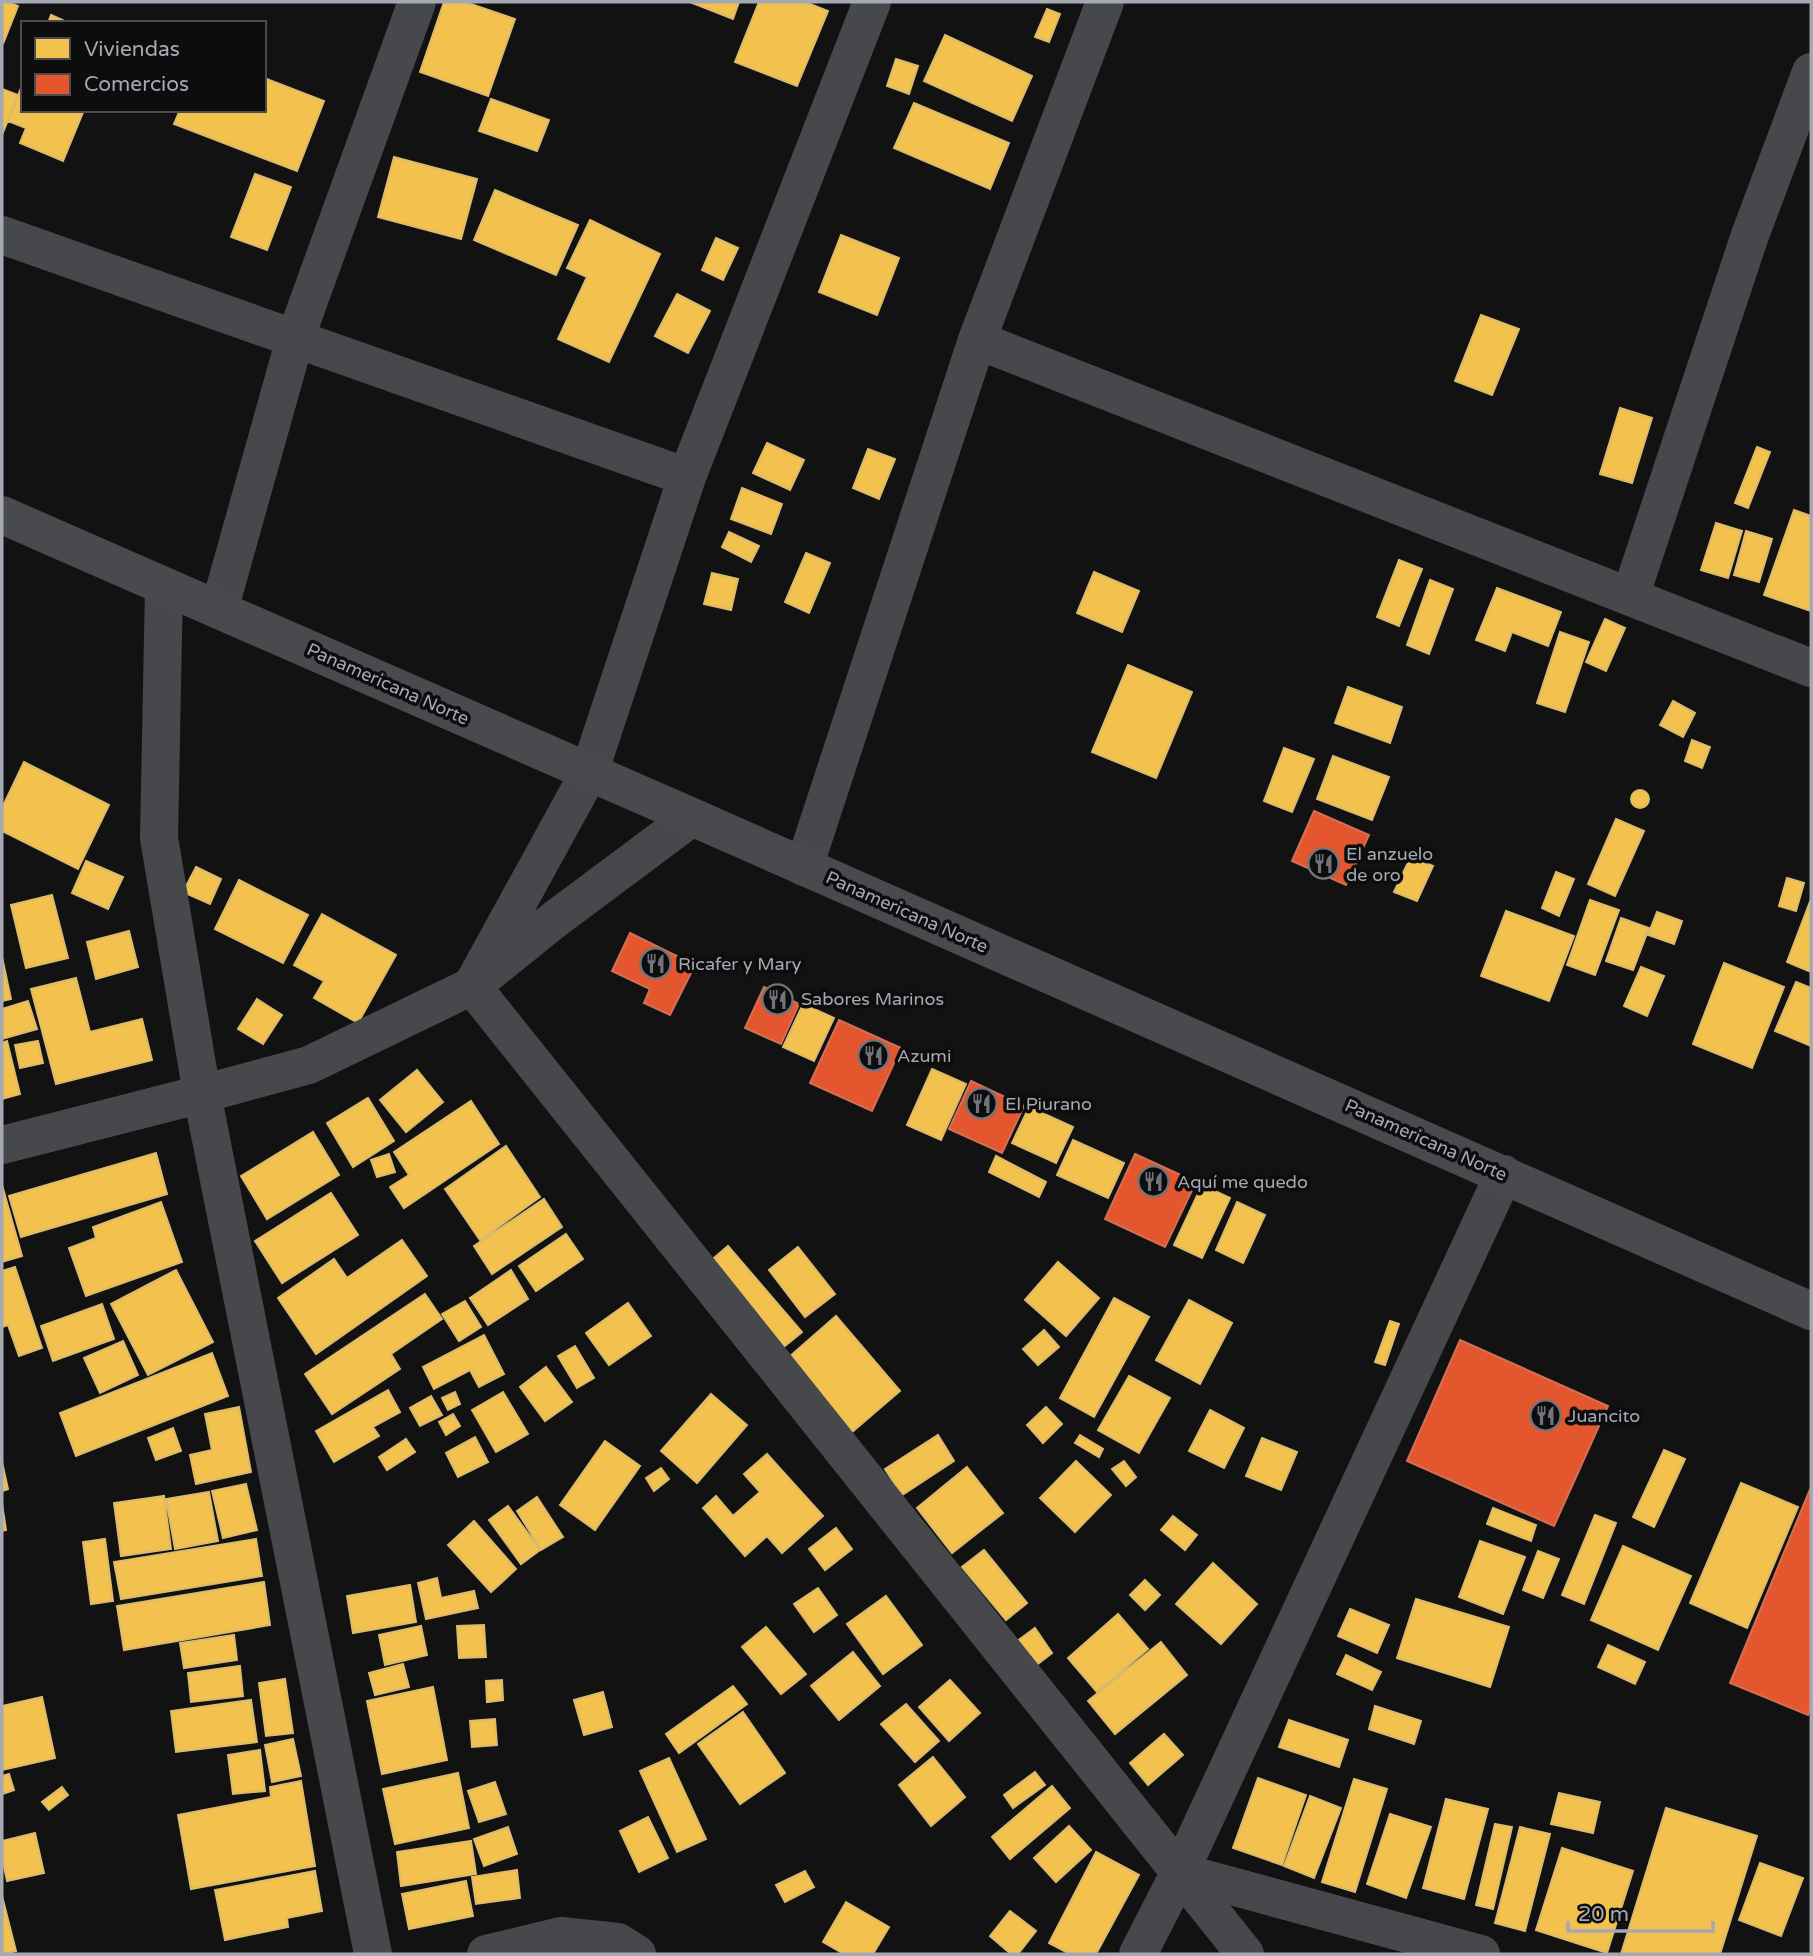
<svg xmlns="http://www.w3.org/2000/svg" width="1813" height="1956" viewBox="0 0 1813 1956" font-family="'Varela Round',sans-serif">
<rect width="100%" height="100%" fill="#121213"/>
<path fill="#f2c14e" stroke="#dbba6c" stroke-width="2" d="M2,2H8L18,6L3,44Z
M444,2H465L515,19L488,96L420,72Z
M690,2H739L733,19Z
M759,2H805L828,11L797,86L735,62Z
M1047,9L1060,14L1049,42L1035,37Z
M51,15L69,23H48Z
M945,35L1032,76L1012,121L924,81Z
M896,59L918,66L909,94L887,86Z
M264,78L324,101L297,171L174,124L180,110H264Z
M23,83V110H84L63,161L20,143L26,128L8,121Z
M2,89L18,95L2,135Z
M491,99L549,120L537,151L479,131Z
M914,103L1009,143L990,189L894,148Z
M394,157L477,179L461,239L378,217Z
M255,174L291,187L267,250L231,237Z
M495,190L578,225L556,275L474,240Z
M590,220L660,254L609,362L558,339L587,277L567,268Z
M841,235L899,258L877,315L819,292Z
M716,238L738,248L723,280L702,270Z
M677,294L710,311L688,353L655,336Z
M1481,315L1519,329L1492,395L1455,381Z
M1620,408L1652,418L1632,483L1600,474Z
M767,443L804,460L790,490L753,473Z
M1757,447L1770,452L1748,508L1735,503Z
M868,449L895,459L879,499L853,488Z
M742,488L782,504L771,534L731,519Z
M1794,510L1811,516V611L1764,595Z
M1716,523L1742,531L1728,578L1701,570Z
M1746,531L1772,539L1759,582L1734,575Z
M729,532L759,546L751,562L722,547Z
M806,553L830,563L809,613L785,602Z
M1399,560L1422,569L1399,626L1377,617Z
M1094,572L1139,591L1122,632L1077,613Z
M712,573L738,579L731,610L704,604Z
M1430,580L1453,589L1429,654L1407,645Z
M1497,588L1561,612L1548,646L1512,632L1505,651L1476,640Z
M1605,619L1625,628L1606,671L1586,662Z
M1560,632L1589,642L1565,712L1537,703Z
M1128,665L1192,692L1156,778L1092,752Z
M1348,687L1402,707L1390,743L1335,723Z
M1673,701L1695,713L1683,737L1660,725Z
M1692,740L1710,747L1702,768L1685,761Z
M1284,748L1314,759L1292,812L1264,801Z
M1333,756L1389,777L1372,820L1317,799Z
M24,762L109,805L78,869L2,831V808Z
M1631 799a9 9 0 1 1 18 0a9 9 0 1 1-18 0Z
M1616,819L1644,831L1615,896L1588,884Z
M1411,856L1433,866L1417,901L1394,892Z
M86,861L123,877L108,909L72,893Z
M196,867L221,879L210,904L183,892Z
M1556,872L1574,879L1559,916L1542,908Z
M1787,878L1804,883L1796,911L1779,906Z
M239,880L308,915L283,963L215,929Z
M52,895L68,958L26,968L11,905Z
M1811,899V972L1787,962Z
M1590,900L1619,910L1595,975L1567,965Z
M1506,911L1574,936L1549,1001L1481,976Z
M1657,912L1682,921L1674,944L1648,935Z
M322,914L396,955L358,1023L314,998L324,981L294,965Z
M1621,918L1649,928L1633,970L1606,961Z
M129,931L138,967L96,979L87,942Z
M2,957L11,999L2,1001Z
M1724,963L1784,987L1752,1068L1693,1044Z
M1641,967L1664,976L1647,1016L1624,1006Z
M76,978L90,1032L142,1019L152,1060L56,1084L31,989Z
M1796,982L1811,988V1046L1775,1031Z
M257,999L282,1015L263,1044L238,1029Z
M28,1001L37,1029L2,1039V1009Z
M803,1004L834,1018L814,1061L783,1047Z
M7,1041L20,1094L2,1099V1043Z
M38,1041L43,1063L20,1068L15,1045Z
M932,1069L966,1084L941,1140L907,1125Z
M417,1070L443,1102L406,1132L380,1100Z
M368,1098L394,1141L353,1167L327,1123Z
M471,1101L499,1144L404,1208L390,1187L409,1175L394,1152Z
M1029,1107L1073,1127L1056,1163L1012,1143Z
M313,1132L339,1175L267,1219L241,1176Z
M1073,1140L1124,1163L1108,1198L1057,1175Z
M506,1146L540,1197L480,1240L445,1189Z
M156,1153L167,1194L21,1237L9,1196Z
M389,1154L395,1172L377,1177L371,1160Z
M996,1156L1046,1182L1039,1197L989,1172Z
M2,1185L22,1256L2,1262Z
M1202,1185L1230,1198L1202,1258L1174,1245Z
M331,1193L358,1235L282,1283L255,1241Z
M544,1199L562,1227L492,1274L474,1246Z
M161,1202L182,1262L86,1296L69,1248L96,1238L93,1227Z
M1237,1202L1265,1215L1243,1263L1216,1250Z
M566,1234L583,1259L536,1291L519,1266Z
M402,1240L427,1276L316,1354L278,1298L334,1259L347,1278Z
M728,1246L802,1332L781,1349L708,1263Z
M798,1247L835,1294L805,1317L769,1270Z
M1058,1262L1099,1298L1066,1336L1025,1300Z
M15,1267L42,1348L19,1356L8,1325L2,1327V1271Z
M176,1270L213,1342L148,1375L111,1304Z
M511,1270L528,1299L488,1325L470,1298Z
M425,1294L442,1319L391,1354L400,1369L332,1414L305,1374Z
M1114,1298L1149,1317L1094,1417L1060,1398Z
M1189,1300L1232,1323L1200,1384L1156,1360Z
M465,1301L481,1327L459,1341L442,1314Z
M628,1303L651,1336L609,1365L586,1333Z
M102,1304L114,1339L53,1361L41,1326Z
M836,1316L900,1391L852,1432L789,1357Z
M1390,1321L1399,1324L1385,1365L1375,1362Z
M1044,1330L1059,1347L1038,1365L1023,1349Z
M484,1335L504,1374L479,1387L470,1370L434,1389L423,1367Z
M123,1341L138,1375L100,1393L84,1358Z
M575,1346L594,1378L577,1388L558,1356Z
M212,1353L228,1396L76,1456L60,1413Z
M546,1367L572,1402L545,1421L520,1387Z
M1129,1376L1170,1398L1139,1453L1098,1430Z
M388,1390L400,1412L373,1427L379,1436L334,1462L316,1431Z
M455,1392L460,1404L448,1410L442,1398Z
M503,1392L528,1434L496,1452L472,1410Z
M711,1394L747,1425L697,1483L661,1451Z
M431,1396L442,1415L420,1426L410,1408Z
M239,1407L251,1472L196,1484L190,1455L212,1450L205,1414Z
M1046,1407L1062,1424L1043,1443L1027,1425Z
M1210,1410L1244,1428L1224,1468L1189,1451Z
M453,1414L460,1426L446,1435L439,1422Z
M173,1428L181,1451L156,1460L148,1438Z
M938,1435L954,1461L902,1495L885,1469Z
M1080,1435L1103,1449L1099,1457L1075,1443Z
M475,1437L488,1462L458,1477L446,1453Z
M1262,1438L1297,1452L1281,1490L1246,1476Z
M406,1439L415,1452L387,1470L379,1457Z
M605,1441L640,1466L595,1530L560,1505Z
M1664,1450L1685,1459L1654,1527L1633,1517Z
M767,1454L823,1516L782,1553L767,1536L745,1556L703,1508L716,1496L733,1516L760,1492L744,1474Z
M1076,1461L1111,1495L1075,1532L1040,1498Z
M1124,1461L1136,1477L1126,1486L1112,1469Z
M2,1462L8,1489L2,1491Z
M967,1467L1003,1513L952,1553L917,1508Z
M661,1468L669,1479L654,1491L646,1478Z
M1741,1483L1798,1507L1747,1628L1690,1603Z
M246,1484L257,1530L223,1538L212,1491Z
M209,1492L218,1541L175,1549L166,1499Z
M164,1496L171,1549L121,1556L114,1503Z
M537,1497L563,1537L541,1550L517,1511Z
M2,1504L6,1530L2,1531Z
M508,1506L540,1550L521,1564L489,1520Z
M1493,1508L1536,1525L1531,1541L1487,1524Z
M1595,1515L1616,1523L1584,1604L1562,1595Z
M1173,1516L1197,1535L1185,1550L1161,1530Z
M474,1521L516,1569L491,1592L448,1545Z
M836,1528L852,1549L825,1570L809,1549Z
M105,1539L113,1601L91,1604L83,1542Z
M256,1539L262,1576L121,1599L114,1562Z
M1480,1541L1525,1557L1503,1614L1459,1597Z
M1623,1546L1691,1576L1658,1650L1591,1620Z
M984,1550L1027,1603L1006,1620L962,1567Z
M1538,1551L1559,1559L1543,1598L1523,1590Z
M1213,1563L1257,1604L1221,1644L1176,1604Z
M437,1578L441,1598L474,1591L478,1608L426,1619L418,1583Z
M1145,1580L1160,1595L1145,1610L1130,1595Z
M264,1582L270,1625L124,1650L117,1606Z
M410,1585L416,1622L353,1633L347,1596Z
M818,1588L837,1615L814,1632L794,1604Z
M886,1596L922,1645L883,1674L847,1624Z
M1416,1599L1509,1627L1490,1687L1397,1658Z
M1350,1609L1389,1625L1377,1653L1338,1636Z
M1118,1614L1148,1649L1097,1692L1068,1658Z
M484,1625L486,1657L459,1658L457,1626Z
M421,1626L427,1655L385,1665L379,1635Z
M766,1627L806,1674L781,1694L742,1647Z
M1035,1628L1052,1653L1030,1670L1012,1645Z
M234,1635L237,1660L184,1668L180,1643Z
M1161,1642L1187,1675L1115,1734L1088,1701Z
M1608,1645L1645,1662L1635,1684L1598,1667Z
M853,1652L880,1686L839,1720L811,1686Z
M1346,1655L1381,1672L1372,1690L1337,1674Z
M403,1664L409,1687L375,1695L369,1673Z
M240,1666L243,1696L191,1702L188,1673Z
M285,1679L293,1733L266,1736L259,1683Z
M502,1680L503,1700L487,1702L486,1681Z
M950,1680L980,1713L949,1741L919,1707Z
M733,1686L747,1704L679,1753L666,1734Z
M433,1687L447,1760L382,1774L367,1701Z
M603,1692L612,1727L584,1735L574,1700Z
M42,1697L55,1758L2,1770V1706Z
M251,1700L257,1742L176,1752L171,1711Z
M906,1704L939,1741L915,1762L881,1724Z
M1375,1706L1421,1721L1414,1744L1369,1729Z
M743,1712L785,1773L740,1804L698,1744Z
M495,1719L497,1745L472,1747L470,1721Z
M1289,1720L1348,1740L1339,1767L1279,1747Z
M1164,1734L1183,1755L1148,1785L1130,1763Z
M293,1739L301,1776L272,1782L265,1745Z
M260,1750L265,1791L233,1794L228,1755Z
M933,1757L965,1797L931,1826L899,1785Z
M669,1758L706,1839L677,1852L640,1771Z
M1035,1772L1045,1785L1013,1808L1004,1795Z
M458,1773L469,1828L395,1844L383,1789Z
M9,1774L14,1790L2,1794V1776Z
M1258,1778L1306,1795L1282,1865L1233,1848Z
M1354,1779L1387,1789L1355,1892L1322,1882Z
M301,1781L315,1866L191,1889L178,1815L271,1797L270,1787Z
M495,1782L506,1814L479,1822L468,1791Z
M1052,1786L1070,1808L1010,1859L992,1837Z
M62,1787L68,1795L49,1810L42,1802Z
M1559,1793L1600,1802L1593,1833L1551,1824Z
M1310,1796L1341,1808L1314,1878L1284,1866Z
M1446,1799L1488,1809L1464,1899L1423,1888Z
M1666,1808L1757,1836L1720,1954H1621Z
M1390,1814L1431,1827L1406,1898L1367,1884Z
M648,1817L668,1858L639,1872L620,1831Z
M1495,1824L1512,1827L1493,1909L1476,1905Z
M1069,1826L1091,1850L1056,1882L1034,1858Z
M508,1827L517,1854L484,1866L474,1839Z
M1520,1827L1550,1834L1525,1931L1495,1923Z
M35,1833L44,1873L7,1881L2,1857V1841Z
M471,1841L476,1874L401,1886L397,1852Z
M1562,1848L1633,1871L1607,1953L1536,1930Z
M1096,1852L1139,1875L1096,1954H1070L1049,1943Z
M1760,1863L1803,1878L1781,1936L1739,1920Z
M517,1870L520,1898L476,1904L472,1877Z
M315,1871L322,1911L287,1918L288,1927L225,1940L215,1890Z
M805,1871L814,1887L785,1902L776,1885Z
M466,1881L473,1916L409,1929L402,1894Z
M2,1896L16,1951L4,1954H2Z
M846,1902L889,1927L873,1954H844L823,1942Z
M1010,1911L1036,1931L1018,1954H1011L990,1936Z"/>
<path fill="#e4572e" stroke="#d17056" stroke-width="2" d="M1314,811L1369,835L1346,885L1292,861Z
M630,933L695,965L670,1015L644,1003L650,989L612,971Z
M764,987L799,1004L781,1044L745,1028Z
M839,1020L901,1048L872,1111L810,1083Z
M971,1081L1024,1106L1002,1153L949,1129Z
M1135,1154L1196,1182L1165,1247L1105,1219Z
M1460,1340L1608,1406L1554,1526L1407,1461Z
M1811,1487V1707L1808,1715L1730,1683Z"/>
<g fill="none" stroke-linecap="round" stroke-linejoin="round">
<path stroke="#47484b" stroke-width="38" d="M872,2L687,477L589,773L472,986L1245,1954
M2,235L687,477
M977,340L1811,668
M164,587L159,838L202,1094L373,1954
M1630,597L1749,238L1811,72
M219,610L295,339L417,2
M804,867L977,340L1105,2
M2,1145L202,1094L309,1065L472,986L554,920L692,817
M1180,1872L1481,1954
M486,1954L561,1936L618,1942L637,1954
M1138,1954L1180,1872L1504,1174"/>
<path stroke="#494a4d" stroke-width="38" d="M2,515L692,817L1811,1311"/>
</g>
<defs>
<symbol id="restaurant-ring" viewBox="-11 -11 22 22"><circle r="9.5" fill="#0d0d0e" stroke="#71747b" stroke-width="1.5"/><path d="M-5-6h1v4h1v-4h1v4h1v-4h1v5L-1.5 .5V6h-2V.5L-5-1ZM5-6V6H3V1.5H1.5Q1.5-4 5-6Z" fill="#71747b"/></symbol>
</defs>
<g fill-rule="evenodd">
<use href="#restaurant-ring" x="1306" y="846" width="35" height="35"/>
<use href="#restaurant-ring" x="638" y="946" width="35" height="35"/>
<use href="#restaurant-ring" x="760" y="982" width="35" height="35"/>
<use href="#restaurant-ring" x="856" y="1038" width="35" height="35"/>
<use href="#restaurant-ring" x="964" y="1086" width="35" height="35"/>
<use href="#restaurant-ring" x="1136" y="1164" width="35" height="35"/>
<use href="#restaurant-ring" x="1528" y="1398" width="35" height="35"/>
</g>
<g text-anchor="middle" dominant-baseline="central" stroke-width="7" stroke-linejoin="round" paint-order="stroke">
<g font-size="18" fill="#a4a9b3" stroke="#0d0d0e">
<text transform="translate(388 684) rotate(24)">Panamericana Norte</text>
<text transform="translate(907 912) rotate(24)">Panamericana Norte</text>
<text transform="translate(1426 1140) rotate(24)">Panamericana Norte</text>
</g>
<g font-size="18" fill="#a4a9b3" stroke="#0d0d0e" text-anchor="start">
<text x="1346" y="854">El anzuelo<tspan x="1346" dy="21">de oro</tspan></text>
<text x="678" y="964">Ricafer y Mary</text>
<text x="801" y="999">Sabores Marinos</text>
<text x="897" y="1056">Azumi</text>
<text x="1005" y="1104">El Piurano</text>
<text x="1177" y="1182">Aquí me quedo</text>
<text x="1568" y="1416">Juancito</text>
</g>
</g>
<rect width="1813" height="1956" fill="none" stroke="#a4a9b3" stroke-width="7"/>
<rect x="21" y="21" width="245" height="91" fill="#0d0d0e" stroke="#494b50" stroke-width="2"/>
<rect x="35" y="38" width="35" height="21" fill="#f2c14e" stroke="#494b50" stroke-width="2"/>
<text x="84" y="56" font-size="21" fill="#a4a9b3">Viviendas</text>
<rect x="35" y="74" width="35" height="21" fill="#e4572e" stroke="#494b50" stroke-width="2"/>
<text x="84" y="91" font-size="21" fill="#a4a9b3">Comercios</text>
<path d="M1568 1921v10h145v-10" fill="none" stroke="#a4a9b3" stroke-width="3.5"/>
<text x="1578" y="1921" font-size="21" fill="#a4a9b3" stroke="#0d0d0e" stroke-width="5" paint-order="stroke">20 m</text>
</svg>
